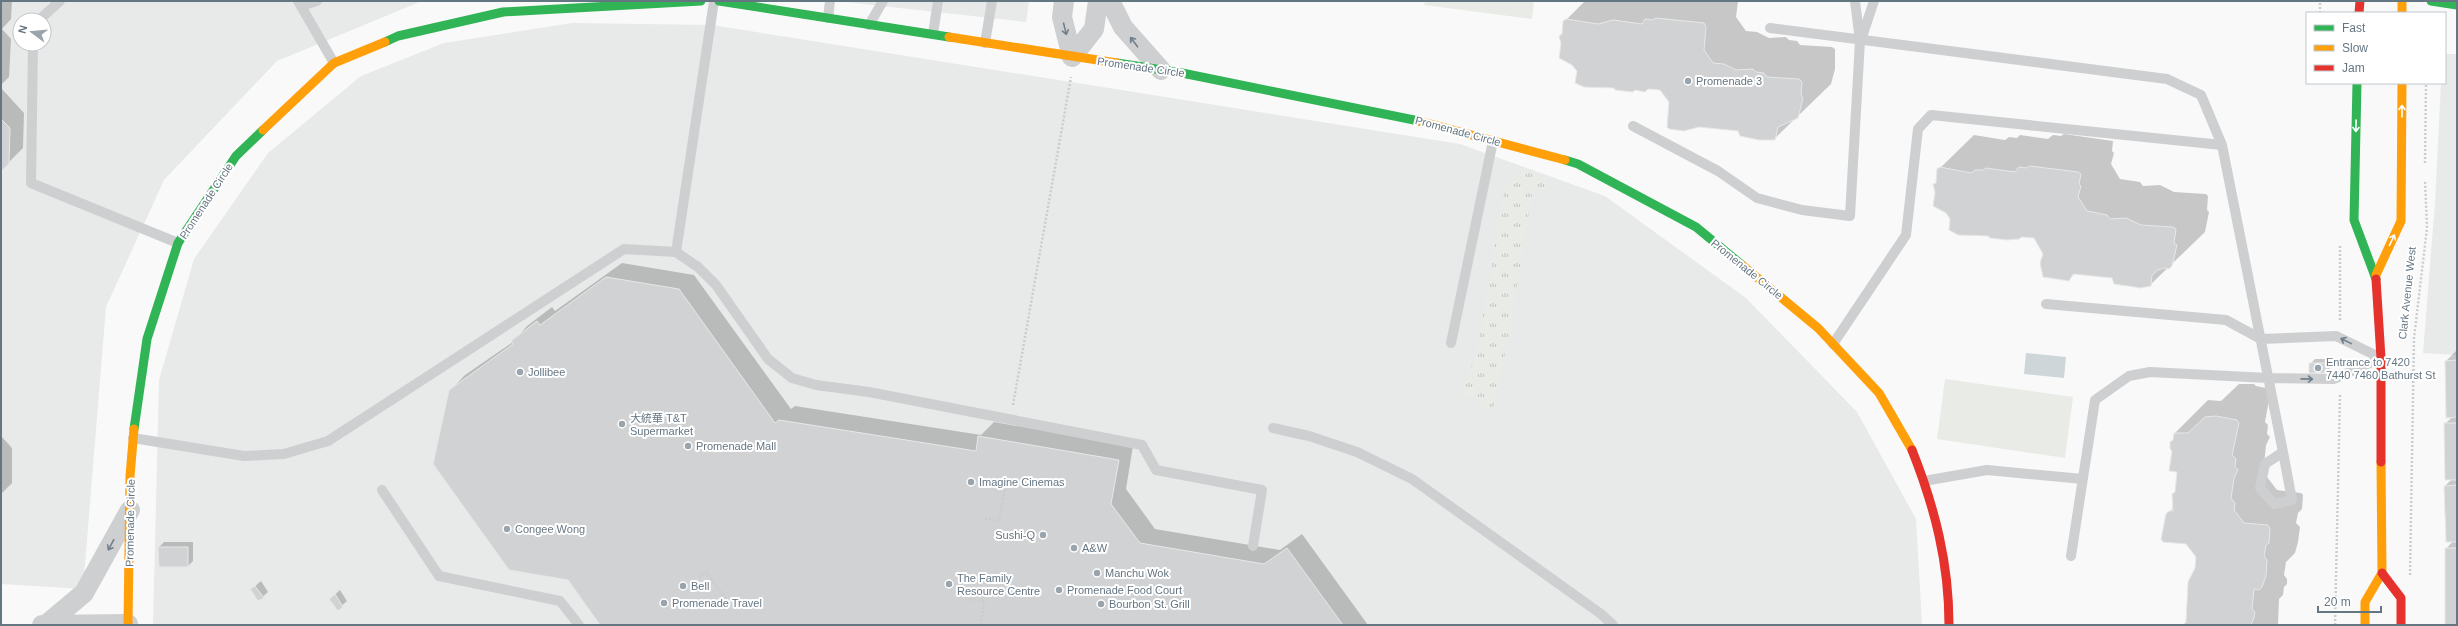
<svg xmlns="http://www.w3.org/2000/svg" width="2458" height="626" viewBox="0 0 2458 626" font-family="Arial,'Noto Sans SC',sans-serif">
<defs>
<pattern id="grass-tufts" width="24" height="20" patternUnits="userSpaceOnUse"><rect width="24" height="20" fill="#e8ebe6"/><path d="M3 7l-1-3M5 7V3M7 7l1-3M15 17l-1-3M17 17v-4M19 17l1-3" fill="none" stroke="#c0c3c0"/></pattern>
</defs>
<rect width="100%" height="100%" fill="#f9f9f9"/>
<path fill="#e8e9e9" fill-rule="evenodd" d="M1,1H422L277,61L164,180L106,307L83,589L1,584ZM20,20H44V44H20Z
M836,1H1029L1026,22Z
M572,23L712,25L1460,144L1605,196L1746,298L1857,412L1916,519L1922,625H153L159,380L194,259L268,153L361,76L444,43Z
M2445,54H2457V355L2423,353L2435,203L2441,83H2445Z"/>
<path fill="url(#grass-tufts)" d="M1530,169L1546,179L1549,191L1533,188L1511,323L1495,405L1488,410C1478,408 1478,402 1476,393L1473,397H1464L1461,391L1477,353L1505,183L1517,171Z"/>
<path fill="#e8ebe6" d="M1425,1H1534L1532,19L1424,5Z
M1945,379L2073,397L2065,458L1937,439Z"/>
<path fill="#ced6d9" d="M2026,353L2066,357L2064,378L2024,374Z"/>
<path fill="#0003" d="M1,1H12L11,19L2,29L11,39L9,77L1,85Z
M1585,1H1738L1736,17L1746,31L1757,32L1769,38L1786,37L1789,40L1797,41L1800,45L1832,47L1835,49V69L1831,84L1774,139L1739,130L1670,102L1660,89L1615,87L1578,71L1563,34L1564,22Z
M1,88L24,113L23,148L1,170Z
M2064,134L2113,141L2112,151L2114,153L2111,164L2120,179L2140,182L2143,186L2160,185L2174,192L2206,194L2208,196L2207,210L2209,212L2205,232L2150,285L2113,277L2075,273L2069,280L2044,254L2034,237H1990L1951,218L1941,208L1934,185L1937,182L1938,170L1974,135L2005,140L2009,137L2017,138L2020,135L2048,139L2053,135L2061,136Z
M622,263L694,275L791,409L795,406L981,435L994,422L1133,446L1126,489L1155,529L1280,550L1302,534L1368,625H602L450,391L465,375L513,342L527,326L552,307L555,311Z
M2456,351L2457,625H2454L2446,549L2453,541L2445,486L2452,479L2445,424L2452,417L2446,361Z
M2315,359H2331V367L2326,372L2310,364Z
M2239,384H2254L2256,386L2271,389L2265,422L2268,425L2267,434L2270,437L2266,445L2264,465L2267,477L2277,490L2301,493L2303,495L2302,509L2298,513L2296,523L2300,527L2298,542L2295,553L2286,562L2284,575L2287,579V584L2284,587L2283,595L2279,599L2278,625H2186L2197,557L2167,515L2173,508L2178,471L2175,433L2208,400L2221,401Z
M1,436L12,448V483L1,494Z
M164,542H193V561L188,566L159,547Z
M261,581L268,592L259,600L251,590Z
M340,590L347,601L338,609L330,599Z"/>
<path fill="#d0d2d3" stroke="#e8e8e8" d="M1656,18L1704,23L1706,27L1704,50L1713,63L1724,64L1736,70L1753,69L1756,72L1764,73L1767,77L1799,79L1802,82L1801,95L1803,98L1798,118L1778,127L1775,140H1759L1740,136L1738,131L1699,127L1684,131L1669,129L1667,127L1669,102L1660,90L1648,89L1645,92L1635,90L1633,92L1615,90L1614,88L1584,87L1575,83L1577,71L1572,65L1559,58L1561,44L1559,36L1562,34L1563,21L1566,19L1598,24L1613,20L1642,24L1645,19L1653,20Z
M1,119L10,128L9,164L1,171Z
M2030,166L2078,172L2081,174L2079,184L2081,186L2078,197L2087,211L2107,215L2110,219L2126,218L2141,225L2173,227L2176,229L2174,243L2177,245L2172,266L2169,269L2164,268L2158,270L2152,275L2151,286L2141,288L2114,284L2112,278L2073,274L2069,281L2043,277L2040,263L2043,254L2034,238L2022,237L2019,239L2007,240L1990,238L1988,236L1958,235L1949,230L1950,219L1946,213L1933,206L1935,192L1933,184L1936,183L1937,169L1940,167L1971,173L1975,170H1983L1986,168L2015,172L2019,167L2027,168Z
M606,277L679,289L775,423L779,420L976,451L978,436L1119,460L1111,504L1140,543L1264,564L1287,548L1343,625H600L568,580L509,570L433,464L449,390L513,344L511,341L537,321L540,325Z
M2457,360V417L2446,418L2445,361Z
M2309,363H2327V373H2309Z
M2216,416L2237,420L2239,423L2232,455L2236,459L2235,467L2238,470L2234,478L2231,498L2235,503L2234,510L2244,523L2268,525L2270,529L2269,543L2266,545L2264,556L2267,560L2266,576L2262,587L2259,590L2254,589L2252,609L2255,612L2254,618L2251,625H2183L2186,622L2188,582L2195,568L2196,557L2186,544L2163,542L2161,539L2166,514L2169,511H2173L2172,494L2175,492L2177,472L2169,471L2172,451L2170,449V442L2173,440L2174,433H2188L2205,417Z
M2444,423H2457V480H2445Z
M2457,485V542H2446L2444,486Z
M158,547H188V567H159Z
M2445,548H2457V625H2445Z
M255,586L264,598L258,601L250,589Z
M335,594L343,607L338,611L329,599Z"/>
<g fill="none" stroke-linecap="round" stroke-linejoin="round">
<path stroke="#cbcccd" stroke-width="2.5" stroke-dasharray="2 2" stroke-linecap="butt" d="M2320,13V1
M2425,163L2426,83
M2340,246V321
M1013,405L1071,77
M985,518L999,521L1006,484L992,482
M2410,575L2414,338L2427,228L2425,180
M699,577L706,572L728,602L721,606
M970,599L984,601L981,625
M2335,625L2340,394"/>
<path stroke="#cecfd0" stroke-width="10" d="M298,1L334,63
M301,6L317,1
M828,18L830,1
M39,20L60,1
M869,25L883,1
M1770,28L2167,79L2201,95L2222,145L2283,452L2265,464L2260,488L2274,504L2292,500L2283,452
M933,34L938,1
M1861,40L1874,1
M985,43L992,1
M33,44L31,183L178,243
M1633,126L1718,171L1757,198L1802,210L1850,216L1860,41L1855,1
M676,252L714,1
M2046,304L2226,320L2261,339L2336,336L2381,358
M1451,343L1493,141
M1833,344L1906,235L1918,129L1931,115L2222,145
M1273,428L1309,436L1357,452L1412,479L1601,614L1613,625
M133,438L244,456L284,454L328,441L624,249L676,252L698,267L716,285L768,359L792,378L816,385L869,392L1142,445L1156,470L1262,490L1253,546
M1924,481L1987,470L2083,479
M382,490L439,576L560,601L579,625
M2071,556L2095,400L2129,376L2150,372L2268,378L2334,379L2381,358"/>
<path stroke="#cecfd0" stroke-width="20" d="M1064,1L1062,17L1072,57
M1110,1L1123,27L1161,70
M1072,57L1094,29L1098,1
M47,624L84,593L130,510
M42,625L128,624"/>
<path stroke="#30b455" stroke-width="9" d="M719,1L949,37
M2431,1L2457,5
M385,42L398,36L503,12L701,1
M1117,63L1182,73L1419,121
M2357,83L2354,220L2376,279
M1565,160L1578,164L1696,227L1742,265
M134,429L147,339L178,243L236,156L263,130"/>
<path stroke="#ff9f0a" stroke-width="9" d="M2402,1V13
M949,37L1117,63
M1419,121L1565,160
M263,130L334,63L385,42
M1742,265L1818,328L1879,393L1912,450
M2376,275L2401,221L2402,83
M128,625L130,476L134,429
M2365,625V602L2382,573L2381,462"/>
<path stroke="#e5322d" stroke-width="9" d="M2359,13L2360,1
M2376,279L2381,358V462
M1912,450C1935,508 1949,563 1949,625
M2382,573L2401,598V625"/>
</g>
<defs><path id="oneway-shaft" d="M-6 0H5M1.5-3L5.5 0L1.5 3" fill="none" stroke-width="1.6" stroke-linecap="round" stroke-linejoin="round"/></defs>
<g stroke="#707f8b">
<use href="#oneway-shaft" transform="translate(1065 29) rotate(76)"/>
<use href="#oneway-shaft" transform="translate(1134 42) rotate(-127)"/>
<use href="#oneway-shaft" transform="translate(2346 341) rotate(-154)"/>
<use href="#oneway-shaft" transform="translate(2307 379) rotate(1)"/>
<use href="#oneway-shaft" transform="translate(111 545) rotate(118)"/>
</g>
<g stroke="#fff">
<use href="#oneway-shaft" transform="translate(2402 111) rotate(-90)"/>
<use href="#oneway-shaft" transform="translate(2356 126) rotate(91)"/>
<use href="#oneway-shaft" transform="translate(2392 240) rotate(-65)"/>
</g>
<g fill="#99a4ac" stroke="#fff" stroke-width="1.5">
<circle cx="1688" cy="81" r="4"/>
<circle cx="2318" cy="368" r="4"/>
<circle cx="520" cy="372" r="4"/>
<circle cx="622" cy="424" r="4"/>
<circle cx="688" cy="446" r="4"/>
<circle cx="971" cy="482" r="4"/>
<circle cx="507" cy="529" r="4"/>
<circle cx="1043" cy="535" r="4"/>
<circle cx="1074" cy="548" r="4"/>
<circle cx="1097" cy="573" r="4"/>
<circle cx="949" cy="584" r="4"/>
<circle cx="683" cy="586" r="4"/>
<circle cx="1059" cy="590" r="4"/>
<circle cx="664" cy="603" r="4"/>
<circle cx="1101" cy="604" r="4"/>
</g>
<g text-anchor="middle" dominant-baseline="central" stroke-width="4" stroke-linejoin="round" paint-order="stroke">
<g font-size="11" fill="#657683" stroke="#fff">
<text transform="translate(1141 67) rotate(8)">Promenade Circle</text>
<text transform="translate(1458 131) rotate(15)">Promenade Circle</text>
<text transform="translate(206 201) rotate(-57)">Promenade Circle</text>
<text transform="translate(1747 269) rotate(39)">Promenade Circle</text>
<text transform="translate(2407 293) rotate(-84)">Clark Avenue West</text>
<text transform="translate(130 523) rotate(-89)">Promenade Circle</text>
</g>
<g font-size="11" fill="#657683" stroke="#fff" text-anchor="start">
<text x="1696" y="81">Promenade 3</text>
<text x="2326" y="362">Entrance to 7420<tspan x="2326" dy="13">7440 7460 Bathurst St</tspan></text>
<text x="528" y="372">Jollibee</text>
<text x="630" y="418">大統華 T&amp;T<tspan x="630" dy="13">Supermarket</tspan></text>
<text x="696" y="446">Promenade Mall</text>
<text x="979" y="482">Imagine Cinemas</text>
<text x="515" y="529">Congee Wong</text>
<text x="1035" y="535" text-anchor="end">Sushi-Q</text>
<text x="1082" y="548">A&amp;W</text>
<text x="1105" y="573">Manchu Wok</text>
<text x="957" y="578">The Family<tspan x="957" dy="13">Resource Centre</tspan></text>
<text x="691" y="586">Bell</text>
<text x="1067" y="590">Promenade Food Court</text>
<text x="672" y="603">Promenade Travel</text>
<text x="1109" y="604">Bourbon St. Grill</text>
</g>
</g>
<rect width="2458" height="626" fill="none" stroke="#657683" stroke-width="4"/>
<rect x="2306" y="12" width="140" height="72" fill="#ffffff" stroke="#c1c8cd"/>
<rect x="2314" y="25" width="20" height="6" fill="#30b455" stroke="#c1c8cd"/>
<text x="2342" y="32" font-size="12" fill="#657683">Fast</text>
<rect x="2314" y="45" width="20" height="6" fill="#ff9f0a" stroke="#c1c8cd"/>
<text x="2342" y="52" font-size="12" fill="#657683">Slow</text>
<rect x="2314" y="65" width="20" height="6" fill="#e5322d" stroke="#c1c8cd"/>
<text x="2342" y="72" font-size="12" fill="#657683">Jam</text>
<g transform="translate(32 32) rotate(286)"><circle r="19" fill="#ffffff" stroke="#c1c8cd"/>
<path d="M0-3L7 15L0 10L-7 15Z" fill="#99a4ac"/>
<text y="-6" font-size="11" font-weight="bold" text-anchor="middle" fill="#657683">N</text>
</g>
<path d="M2318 606v6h63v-6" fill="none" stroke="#657683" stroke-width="2"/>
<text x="2324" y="606" font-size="12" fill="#657683" stroke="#ffffff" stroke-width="3" paint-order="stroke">20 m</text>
</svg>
